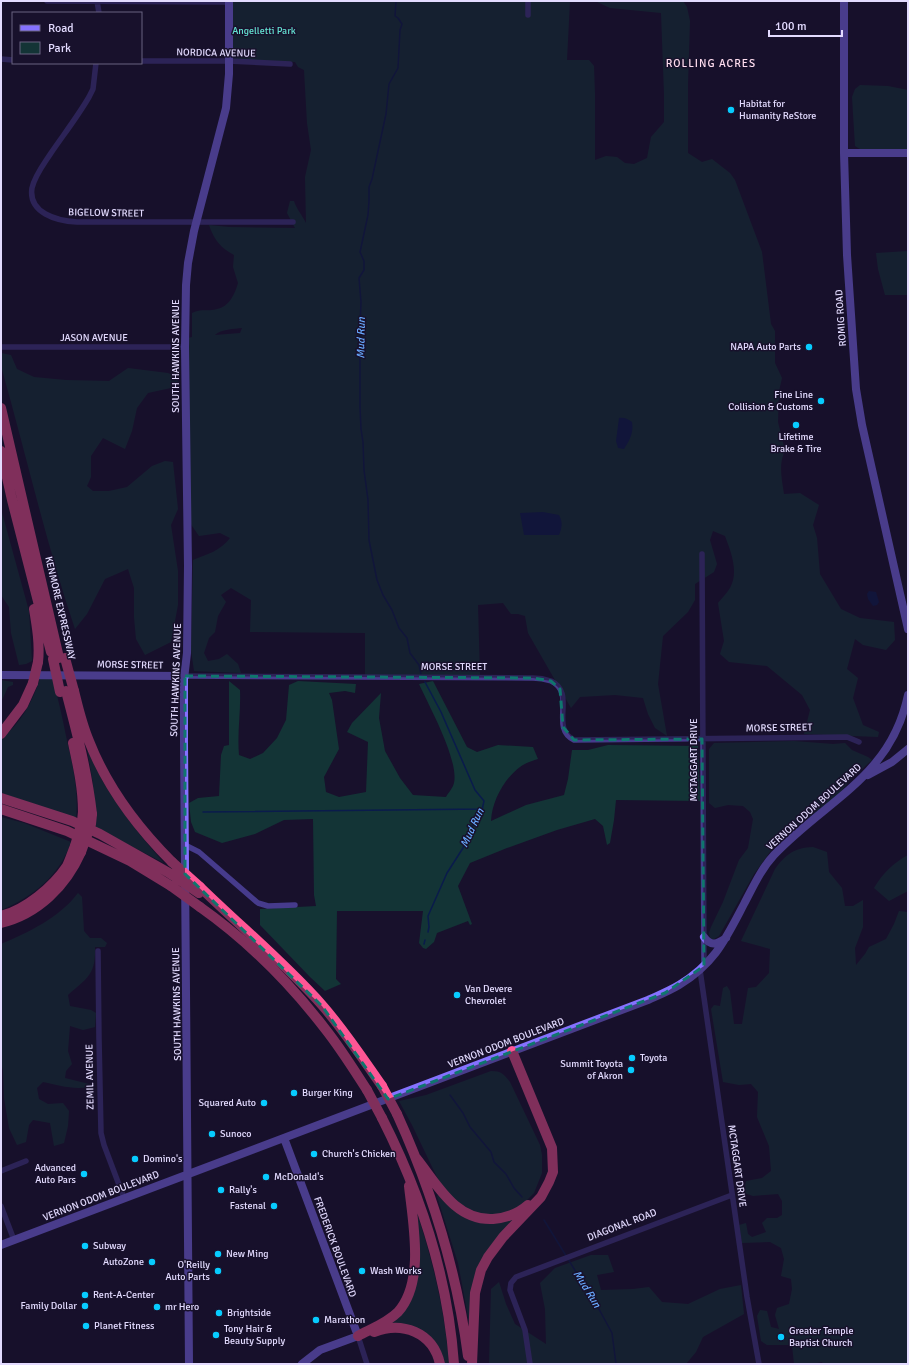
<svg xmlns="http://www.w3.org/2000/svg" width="909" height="1365" viewBox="0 0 909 1365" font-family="Signika,sans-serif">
<rect width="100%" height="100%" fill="#18112c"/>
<path fill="#133436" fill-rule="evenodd" d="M232,1H570L567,60H589L594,66L595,94V160L606,156L617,157L625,163L634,164L647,158L651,137L664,122V94L661,13L610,8L595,1H683L687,7L690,21L688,84V153L702,162L712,159L730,173L735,180L762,252L771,324L775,331V363L782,378L779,391L778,422L785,451C778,464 782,480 784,494L800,493L819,505L813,525L817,538L820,574L841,609L860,618L894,622L895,640L886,650L863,645L855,639L847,669L858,678L853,698L863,725L879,732L878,737L804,734L810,710L802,695L767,666L729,662L720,654L724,641L718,603C722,598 727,593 730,588C739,572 731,552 725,536L713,531L710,540L717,564L714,572L695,584V600L688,612L663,636L658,684L667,736L655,728L648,714L643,698L615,695L580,697L571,708L528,633L525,616L518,614H511L503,603L478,605L480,676L365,675V633L250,632L251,600L231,588L221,595L226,602L218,616L215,632L209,638L204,653L208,661L219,659L227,654L238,664L241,673L194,671L191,650L193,560C208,554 220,551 230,538L220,533L199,536L190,523L188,338L192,337V313C202,308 207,312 217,309C229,307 235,294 238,283L233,267L234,255C221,248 214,240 209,225L229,227L295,228L287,213L290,201H294C296,208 302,215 306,223L305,177L311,150L307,123L304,70L298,67L295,62L237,60L232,57ZM242,328L240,333L215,335C221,329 234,329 242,328Z
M860,85L888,86L908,90V150L860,149L855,146L852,97L855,89Z
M908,251V295H885L878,269L876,253Z
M1,353L11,355L17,369L34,377L66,380L109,381L128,368L168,373L177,377L180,386L148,393L137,408L132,431L125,449L103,438L91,456V477L87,486L93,491H109L127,487L152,466L165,461L173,462L178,509L171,525L178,571V605L171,642L145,655L136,639L134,617V588L128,569L105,579L87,614L75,629C46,543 26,454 1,366Z
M1,509L29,611L32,661L26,664L19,665L11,633L9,607L1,595Z
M40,678H52C58,697 62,716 66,736C72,763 79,790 76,818L1,793V739C20,724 33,702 40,678Z
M1,680L13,682V685L8,687L1,702Z
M229,681L240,690C241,712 237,733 239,755L250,759L263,753L277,738L286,720L289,685L298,681L356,684L355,693L345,691L329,693L332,700L339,749L324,777L326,792L339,797L366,792L368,742L347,732L352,723L381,693L379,718L385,751L400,778L413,795L446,797C448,793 453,788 454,783C459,760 429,706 419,684L433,681L467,747L477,752L498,745L533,747L538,759C532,761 525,763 520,767C504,779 492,801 491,821L526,805L564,795L568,779L572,750H588L608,745L698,746L700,801L616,800L614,820L610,843L607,845L603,826L595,819L557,830L507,848L470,863L458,886L472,924L470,925L468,921L437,933L434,942L426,949L423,948L419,943L423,911H337L336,979L341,984L325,991L310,977L260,925V909L316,906L314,895L313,819L284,820L255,834L222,843L195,832L191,822L189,803L198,798L219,796L221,755L224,746L229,745Z
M794,741L833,744L845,743L852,750L868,757L872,760L852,778L835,799L805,820L772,849L754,874L719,936L711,941L709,933L711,927L723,902L739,860L748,848L753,819L750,812L743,806L728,805L715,808L709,803V749L714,743Z
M87,749C93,762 99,775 106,787C123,815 143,839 164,863L94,827V804L93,783Z
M1,817L24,823L71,842C60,875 33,897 1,910Z
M813,847L827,852L829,872L842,888L845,906H853L863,900V927L855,948L856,965L865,954L869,947L886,939L894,924L899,911L908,912V1364H823L822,1362L813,1364H794L792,1345H767L761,1341L757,1316L760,1310L767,1311L771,1327L779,1329L775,1315L777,1308L789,1304L792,1289L791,1279L781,1276L784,1259L781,1248L770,1242L742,1243L739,1225L746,1223L748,1234L752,1237L766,1232L762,1223L767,1218H777L782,1215V1201L778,1194L753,1196L744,1193L746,1181L762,1178L771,1171L769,1146L757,1117L758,1092L751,1084L739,1085L723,1082L711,1009L714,1005L720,1006L723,988L727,986L730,991L734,1024H742L748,988L756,987L769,973L770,949L741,941L775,869C786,854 794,848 813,847Z
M908,855V891L889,901L874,888C884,872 892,864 908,855Z
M78,893L82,897L84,931L90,938H101L107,943L105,947H95C96,975 87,978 68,995L70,1006L91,1010L96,1013L95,1027L83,1030L70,1026L68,1051L72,1064L66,1071L65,1078L93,1085C81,1092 57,1085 43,1082L37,1088L39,1099L48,1104L63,1103L69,1111L68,1126L64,1143L54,1146L50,1123L33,1120L29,1125L26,1142L17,1145L9,1128L4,1098L3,1071L1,1063V944C29,932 59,918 78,893Z
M491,1071C501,1071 504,1074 510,1082L540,1145L542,1155V1173L534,1193L520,1207L500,1215L478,1214L448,1197L436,1175L412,1125L399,1101L426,1095Z
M439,1194L460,1214L520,1215L484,1258L470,1327L458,1263L437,1196Z
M417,1213C433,1262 445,1312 449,1364H444L429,1338L387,1325L409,1303Z
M591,1255H608L614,1272L597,1275L601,1290L633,1289L649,1287L662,1302L688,1304L720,1289L741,1285L744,1314L703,1337L696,1352L686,1364H489L491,1289L499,1282L506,1304L515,1324L546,1344L545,1309L540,1283L555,1268Z"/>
<path fill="#0a1b4c" d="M619,418C624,417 628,419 632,422C634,433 629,441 624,449L618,448L616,441Z
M543,512L559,515C563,522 562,528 559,535H524L520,513Z
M869,591L876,592L879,602L877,605L873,606L868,599L867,594Z"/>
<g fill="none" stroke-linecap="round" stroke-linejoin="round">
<path stroke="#0a1b4c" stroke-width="1.5" d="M396,1L395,16L398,18L402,24L400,30L398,68L389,84L386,114L372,179L369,187V201L368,215L360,252L364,261V270L359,278L361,302L360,326V407L361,429L363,442L364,470L368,500L369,540L377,580L383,595L392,610L399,628L407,638L410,653L419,665L421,674
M425,682L441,712L475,790L484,801L482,810L467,835L463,848L447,873L428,916L429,927L428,932
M203,812L483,809
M424,944L425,940
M450,1095L463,1113L470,1127L491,1152L494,1162L506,1174L514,1188L522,1197
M544,1220L600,1311L612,1333L616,1364"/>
<path stroke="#463b8c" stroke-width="5.5" d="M47,1L229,2
M97,1L99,13
M528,15V1
M1,59L13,60
M141,61H229L290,64
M96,63L93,89L89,97C78,116 64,134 51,153C44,164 35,175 32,188C28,213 57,221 77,222H293
M2,347H185
M702,554L704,966
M185,676L533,678C539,678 545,679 551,681C577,693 549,728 574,740L847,737L859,742
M185,845L199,852L258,903L268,906L295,905
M98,951L99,1039L101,1133L104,1145L124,1198
M700,970L747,1297L759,1364
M1,1171L26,1161
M1,1206L14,1240
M358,1336L367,1364
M530,1364L525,1330L510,1290L511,1283L516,1277L732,1195"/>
<path stroke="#8572ff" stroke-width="8" d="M844,1V153L847,255L856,389L862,425L908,629
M844,153H908
M1,675L185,676
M868,775L892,762L908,749
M704,937C711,947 717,944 726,938
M284,1138L358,1336L320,1350L302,1364
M1,1245L648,1000C659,995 669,991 679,985C715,963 725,940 744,904C753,887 761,869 774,855C826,800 891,777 908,695
M189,1364L184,743V679L187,653L188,566L185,347L186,285L188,263L194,231L226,108L229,74V1"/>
<path stroke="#ff5695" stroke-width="10" d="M1,408L59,658
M1,451L12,500L51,652
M34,609C37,627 40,645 38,662
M66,691C77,733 87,771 92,814
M74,691C78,707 82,725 89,741C107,787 137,827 172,862
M1,734L23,705L33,683
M73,743C78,766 83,788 83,812
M1,798L72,821L100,834L171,874
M1,809L67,831L130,861L171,886
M200,887C241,927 285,963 322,1005C344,1030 363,1059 382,1086
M200,907C248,941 290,983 326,1030C341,1049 354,1070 367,1090
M1,916C25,910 53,887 67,866C70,860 72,853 75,846
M1,923C38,914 66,886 81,852
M397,1114C432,1191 457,1272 468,1356
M382,1118C421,1195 448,1278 454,1364
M416,1158C437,1184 455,1221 493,1219C506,1218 518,1214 528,1205
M374,1332C402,1321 433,1332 440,1364
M358,1336C371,1329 387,1323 398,1312C425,1282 413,1223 409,1186
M472,1364L475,1293L481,1270L488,1257L503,1237L541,1197L549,1182L553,1172L552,1148L512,1051"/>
<path stroke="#ff5695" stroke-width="10" d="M65,658L74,691
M53,659L60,692
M33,683L38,662
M75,846L82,821L83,812
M81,852L91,824L92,814
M172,862L200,887
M171,874L199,893
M171,886L200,907
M382,1086L397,1114
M367,1090L382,1118"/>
</g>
<path d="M0 0H909V1365H0ZM185,676L533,678L551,681L560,689L563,727L574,740L702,739L704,966L665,993L388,1099L322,1006L185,874Z" fill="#18112c" fill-opacity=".55" fill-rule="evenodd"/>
<path fill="none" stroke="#0f766e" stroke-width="3" stroke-dasharray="8 5" stroke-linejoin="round" d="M185,676L533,678L551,681L560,689L563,727L574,740L702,739L704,966L665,993L388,1099L322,1006L185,874Z"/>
<g fill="#07ccff" stroke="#18112c" stroke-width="1.5">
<circle cx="731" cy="110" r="4"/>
<circle cx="809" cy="347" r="4"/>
<circle cx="821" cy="401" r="4"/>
<circle cx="796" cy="425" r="4"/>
<circle cx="457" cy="995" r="4"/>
<circle cx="632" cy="1058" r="4"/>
<circle cx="631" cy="1070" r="4"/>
<circle cx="294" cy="1093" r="4"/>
<circle cx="264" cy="1103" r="4"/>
<circle cx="212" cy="1134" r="4"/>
<circle cx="314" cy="1154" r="4"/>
<circle cx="135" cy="1159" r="4"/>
<circle cx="84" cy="1174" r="4"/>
<circle cx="266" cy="1177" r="4"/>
<circle cx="221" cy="1190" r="4"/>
<circle cx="274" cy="1206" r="4"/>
<circle cx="85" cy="1246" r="4"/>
<circle cx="218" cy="1254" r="4"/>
<circle cx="152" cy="1262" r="4"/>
<circle cx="218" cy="1271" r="4"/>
<circle cx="362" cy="1271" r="4"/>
<circle cx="85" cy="1295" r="4"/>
<circle cx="85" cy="1306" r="4"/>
<circle cx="157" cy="1307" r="4"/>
<circle cx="219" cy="1313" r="4"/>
<circle cx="316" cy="1320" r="4"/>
<circle cx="86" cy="1326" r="4"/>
<circle cx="216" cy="1335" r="4"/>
<circle cx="781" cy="1337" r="4"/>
</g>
<g text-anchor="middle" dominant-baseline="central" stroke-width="3" stroke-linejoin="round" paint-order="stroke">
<g font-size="10" fill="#63e3d1" stroke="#18112c">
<text x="264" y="31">Angelletti Park</text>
</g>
<g font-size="10" fill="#e3dbff" stroke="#18112c">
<text transform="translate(216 53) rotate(1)">NORDICA AVENUE</text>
<text transform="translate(106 213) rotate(1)">BIGELOW STREET</text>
<text transform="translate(841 318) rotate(-94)">ROMIG ROAD</text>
<text x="94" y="338">JASON AVENUE</text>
<text transform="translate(176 356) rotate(-90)">SOUTH HAWKINS AVENUE</text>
<text transform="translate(60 608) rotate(77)">KENMORE EXPRESSWAY</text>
<text transform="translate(130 665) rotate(1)">MORSE STREET</text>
<text x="454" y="667">MORSE STREET</text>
<text transform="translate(176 680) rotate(-88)">SOUTH HAWKINS AVENUE</text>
<text transform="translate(779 728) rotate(-1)">MORSE STREET</text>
<text transform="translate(694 760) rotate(-90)">MCTAGGART DRIVE</text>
<text transform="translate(814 807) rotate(-42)">VERNON ODOM BOULEVARD</text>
<text transform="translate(177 1004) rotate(-91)">SOUTH HAWKINS AVENUE</text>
<text transform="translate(506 1043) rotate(-21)">VERNON ODOM BOULEVARD</text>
<text transform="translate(90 1077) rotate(-91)">ZEMIL AVENUE</text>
<text transform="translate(737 1166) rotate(82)">MCTAGGART DRIVE</text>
<text transform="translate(101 1196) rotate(-21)">VERNON ODOM BOULEVARD</text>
<text transform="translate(622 1225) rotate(-21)">DIAGONAL ROAD</text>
<text transform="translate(335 1247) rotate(70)">FREDERICK BOULEVARD</text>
</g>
<g font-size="10" fill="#e3dbff" stroke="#18112c" text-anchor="start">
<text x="739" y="104">Habitat for<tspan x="739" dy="12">Humanity ReStore</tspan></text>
<text x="801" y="347" text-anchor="end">NAPA Auto Parts</text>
<text x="813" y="395" text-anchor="end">Fine Line<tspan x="813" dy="12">Collision &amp; Customs</tspan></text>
<text x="796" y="437" text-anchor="middle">Lifetime<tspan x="796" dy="12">Brake &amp; Tire</tspan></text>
<text x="465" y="989">Van Devere<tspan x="465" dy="12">Chevrolet</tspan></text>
<text x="640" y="1058">Toyota</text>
<text x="623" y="1064" text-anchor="end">Summit Toyota<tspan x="623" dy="12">of Akron</tspan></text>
<text x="302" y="1093">Burger King</text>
<text x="256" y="1103" text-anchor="end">Squared Auto</text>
<text x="220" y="1134">Sunoco</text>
<text x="322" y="1154">Church's Chicken</text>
<text x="143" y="1159">Domino's</text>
<text x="76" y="1168" text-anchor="end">Advanced<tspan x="76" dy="12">Auto Pars</tspan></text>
<text x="274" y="1177">McDonald's</text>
<text x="229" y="1190">Rally's</text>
<text x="266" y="1206" text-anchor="end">Fastenal</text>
<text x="93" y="1246">Subway</text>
<text x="226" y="1254">New Ming</text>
<text x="144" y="1262" text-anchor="end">AutoZone</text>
<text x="210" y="1265" text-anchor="end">O'Reilly<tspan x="210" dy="12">Auto Parts</tspan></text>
<text x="370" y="1271">Wash Works</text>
<text x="93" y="1295">Rent-A-Center</text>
<text x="77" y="1306" text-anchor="end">Family Dollar</text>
<text x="165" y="1307">mr Hero</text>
<text x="227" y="1313">Brightside</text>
<text x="324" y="1320">Marathon</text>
<text x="94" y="1326">Planet Fitness</text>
<text x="224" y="1329">Tony Hair &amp;<tspan x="224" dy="12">Beauty Supply</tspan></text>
<text x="789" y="1331">Greater Temple<tspan x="789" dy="12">Baptist Church</tspan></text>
</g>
<g font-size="11" letter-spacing="1" fill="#ffddef" stroke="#18112c">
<text x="711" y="63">ROLLING ACRES</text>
</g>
<g font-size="11" font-style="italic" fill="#69aaff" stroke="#18112c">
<text transform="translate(361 338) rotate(-89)">Mud Run</text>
<text transform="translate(472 828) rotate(-65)">Mud Run</text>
<text transform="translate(587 1289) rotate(58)">Mud Run</text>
</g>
</g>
<rect width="909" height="1365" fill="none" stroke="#e3dbff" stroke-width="4"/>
<rect x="12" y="12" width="130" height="52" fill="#18112c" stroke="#696280"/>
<rect x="20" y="25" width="20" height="6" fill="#8572ff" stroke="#696280"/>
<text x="48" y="32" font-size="12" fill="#e3dbff">Road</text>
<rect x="20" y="42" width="20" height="12" fill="#133436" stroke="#696280"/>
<text x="48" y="52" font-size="12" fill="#e3dbff">Park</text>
<path d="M769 30v6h73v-6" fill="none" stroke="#e3dbff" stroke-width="2"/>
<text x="775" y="30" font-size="12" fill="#e3dbff" stroke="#18112c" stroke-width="3" paint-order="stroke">100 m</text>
</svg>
